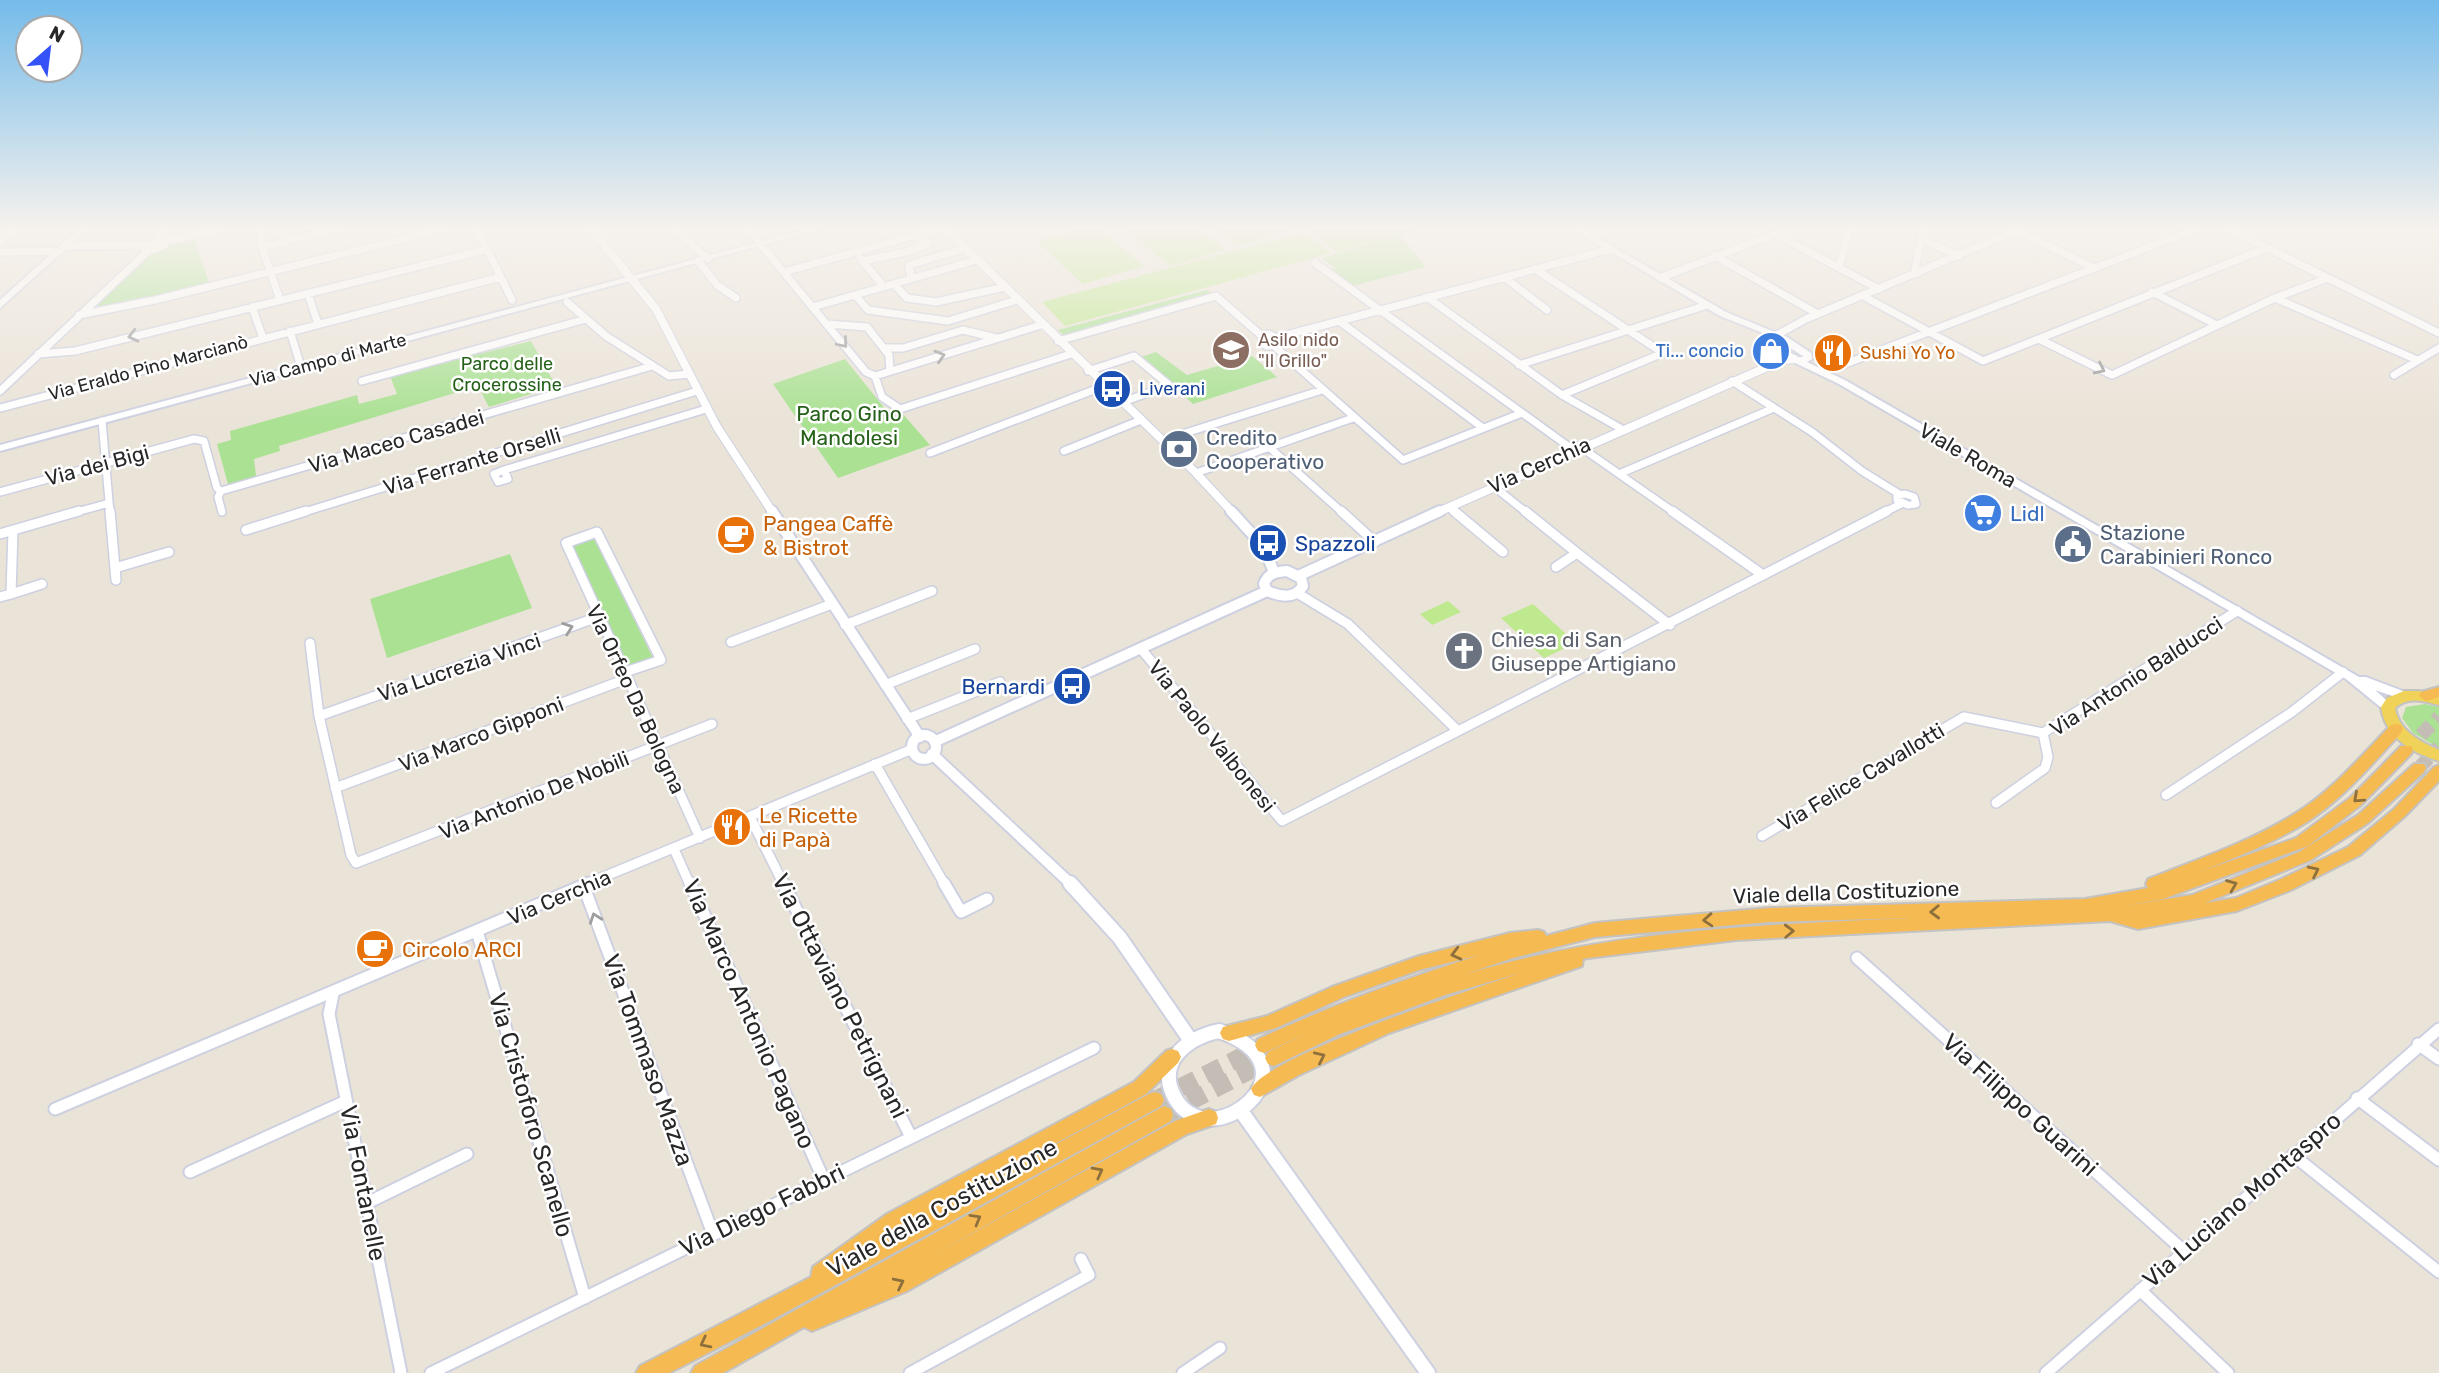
<svg xmlns="http://www.w3.org/2000/svg" width="2439" height="1373" viewBox="0 0 2439 1373" font-family="Rubik,sans-serif">
<rect width="100%" height="100%" fill="#eae3d8"/>
<path fill="#aae193" d="M1400,235L1425,267L1352,286L1331,270L1336,268L1322,258Z
M193,237L210,285L85,313L151,251Z
M1207,290L1211,293L1066,337L1058,330Z
M531,341L556,386L489,407L478,386L279,446L280,451L254,459L256,476L228,484L217,444L231,440L230,431L357,395L359,404L397,394L390,376Z
M1156,352L1187,375L1252,356L1277,377L1193,404L1141,357Z
M845,359L891,416L902,413L930,445L838,478L773,384Z
M594,538L653,658L627,667L572,545Z
M510,554L532,608L387,658L370,599Z
M2425,704L2439,707V748L2413,733L2402,718L2406,707Z"/>
<path fill="#bfe98e" d="M1079,229H1100L1144,266L1083,284L1036,241Z
M1125,229H1199L1226,250L1170,266Z
M1217,229H1295L1239,246Z
M1318,229H1421L1337,252L1311,231Z
M1305,232L1331,253L1065,326L1042,302Z
M1448,601L1461,612L1432,625L1420,614Z
M1533,604L1576,643L1544,658L1501,618Z"/>
<g fill="none" stroke-linecap="round" stroke-linejoin="round">
<path stroke="#c3bdb5" stroke-width="14" stroke-dasharray="14 7" stroke-linecap="butt" d="M2406,750L2439,717
M2419,768L2439,747"/>
<path stroke="#c3bdb5" stroke-width="18" stroke-dasharray="18 10" stroke-linecap="butt" d="M1155,1100L1263,1046
M1164,1115L1272,1059"/>
<defs>
<path id="minor-far2" d="M261,229L262,247L280,300
M477,229L512,300
M675,229L708,259
M748,229L866,372L875,376
M2014,229L2094,268
M2229,229L2439,333
M1921,239L1959,256
M0,242L15,229
M155,242L165,244L155,249L145,248Z
M155,242L166,229
M165,242L221,229
M65,246L147,245
M262,247L336,229
M0,252L60,251
M1715,256L1818,314
M860,258L884,287
M698,261L717,285L736,298
M863,261L910,251L928,243L919,234
M1315,263L1572,449
M1839,267L1850,229
M1535,269L1663,353L1562,395
M784,272L938,229
M1918,273L1915,269L1923,229
M1504,277L1547,310
M1660,278L1775,234L1879,289
M911,279L909,265L966,248
M894,284L907,298L936,302L1005,287
M2152,292L2217,325
M308,294L318,324
M856,296L868,310L948,321L1017,300
M1863,296L1983,361L2267,248
M1427,297L1562,395L1620,428
M2275,298L2417,360
M567,302L606,336L669,376L689,374
M252,307L263,338
M813,307L977,260
M79,315L155,300L444,229
M1339,321L1483,428
M827,324L867,327L889,355L890,371
M290,331L301,367
M1262 340a6 6 0 1 1 12 0a6 6 0 1 1-12 0Z
M1775,336L1806,319L2020,229
M1275,338L1611,249
M2039,339L2112,375L2275,298L2328,278
M1058,341L1216,296L1263,337
M1272,344L1403,460L1522,413
M885,348H903L963,330L996,338
M38,354L75,351L485,250
M1519,365L1707,305
M1088,371L1134,356L1169,385L1123,402
M1827,371L2196,229
M2394,375L2439,348
M875,376L882,397L900,409L1071,354
M875,376L1041,325
M362,381L586,319
M1732,381L1812,432L1862,471L1899,494
M0,391L149,250
M0,408L500,277
M102,421L110,513
M1163,440L1322,390
M1579,446L1675,513
M1270,448L1343,513
M1064,451L1141,420
M930,453L1104,386
M504,470L508,479L498,482L494,474Z
M504,470L706,409
M1196,473L1353,418
M1619,474L1774,408
M1492,485L1527,513
M221,491L652,366
M221,491L218,497L222,512
M0,492L194,439L204,441L217,488L221,491
M1905,494L1914,497L1916,504L1908,505L1897,500V495Z
M1450,508L1456,513
M73,513L109,503
M301,513L697,391
M1883,513L1901,504"/>
<path id="minor-far1" d="M110,511L116,580
M1341,511L1375,542
M1454,511L1503,552
M1525,511L1577,553L1556,567
M1672,511L1763,575L1887,511
M246,530L306,511
M597,532L661,660L625,672L566,543Z
M0,534L79,511
M1577,553L1670,625
M115,568L169,552
M1297,593L1348,624L1458,731
M11,594L42,584
M0,597L11,594L13,530
M845,625L932,591
M731,642L832,604
M310,643L319,716L351,855L356,863L712,724
M1142,650L1282,821L1763,575
M625,672L700,838
M885,685L975,649
M319,716L598,617
M907,719L1000,682
M875,764L945,885
M335,788L626,679
M2166,795L2292,712L2343,672
M1996,803L2045,768L2048,757L2043,733L2237,611
M750,817L784,885
M1762,836L1964,717L2043,733
M674,849L690,885
M584,885L910,750"/>
<path id="minor" d="M690,883L824,1180
M783,883L911,1137
M944,883L961,912L987,899
M584,887L713,1234
M477,931L585,1298
M1857,958L2184,1251
M333,994L329,1014L401,1373
M2418,1044L2439,1059
M2357,1098L2439,1160
M55,1109L589,883
M2293,1155L2439,1272
M190,1172L346,1101
M367,1203L467,1154
M2140,1290L2228,1373
M431,1373L1094,1048
M910,1373L1089,1275L1081,1259
M1183,1373L1220,1348
M2046,1373L2439,1029"/>
<path id="tertiary-far2" d="M591,229L656,309L717,427L773,513
M946,229L1196,473L1233,513
M1436,513L1783,360L1794,359"/>
<path id="tertiary-far1" d="M772,511L920,737
M1231,511L1263,546L1274,572
M1287,571L1301,578L1303,586C1294,600 1280,596 1267,591L1264,584C1268,573 1276,572 1287,571Z
M1298,576L1440,511
M912 747a12 12 0 1 1 24 0a12 12 0 1 1-24 0Z
M936,741L1267,591
M932,754L1072,885"/>
<path id="tertiary" d="M1070,883L1120,938L1189,1038
M1219,1031C1325,1067 1210,1160 1175,1098C1155,1062 1187,1038 1219,1031Z
M1241,1111L1428,1373"/>
<path id="secondary" d="M79,229H88L0,308V300Z
M808,229H822L0,451V445Z
M1572,229H1582L1726,312L1787,337L1811,353L1812,359L1807,362L1845,380L2359,677H2366L2408,693L2410,696L2404,700L2375,690L2394,707L2388,711L2384,710L2346,679L2283,642L1839,384L1791,361L1765,344L1764,338L1768,335L1720,316ZM1776,339L1803,356V357H1797L1773,341Z"/>
<path id="primary" d="M2404,691H2418L2439,695V705C2424,701 2408,696 2395,708C2399,731 2419,741 2439,750V761C2412,753 2385,737 2381,707L2387,698Z"/>
<path id="trunk" d="M2439,687V697L2426,701L2419,696L2421,692Z
M2396,724L2401,725L2403,729L2401,733C2372,764 2343,799 2307,822C2273,843 2235,858 2199,872L2296,838L2351,797L2401,746H2411L2413,750L2411,754L2361,805L2308,846L2163,899L2123,906L2192,895L2299,852L2358,815L2414,764H2424L2426,768L2424,772L2368,823L2311,860L2205,903L2236,898L2279,880L2348,847L2394,809L2434,767L2439,765V781L2404,817L2360,855L2291,890L2237,911L2138,929L2110,921L1736,940L1588,958L1583,959L1582,966L1389,1033L1299,1075L1260,1097L1254,1095L1251,1089C1266,1056 1477,988 1520,973L1445,995L1340,1034L1274,1066L1268,1064L1265,1058L1268,1052L1310,1032L1264,1053L1258,1051L1255,1045L1258,1039C1330,1006 1404,979 1480,955L1419,970L1344,997L1276,1028L1229,1041L1223,1039L1220,1033L1223,1027L1267,1016L1332,987L1419,956L1510,933L1538,930L1544,932L1546,936L1595,923L1770,908L2085,899L2148,888L2146,884L2148,879C2198,859 2250,842 2296,813C2333,790 2361,756 2391,725ZM1911,918C1760,925 1609,930 1463,975L1513,958L1595,937L1770,922Z
M1172,1049L1178,1051L1181,1057L1178,1063L1146,1094L899,1229L1149,1094L1155,1092L1161,1094L1164,1100L1161,1106L770,1321L669,1373H636L640,1366L811,1277L813,1267L887,1214L1134,1082L1166,1051Z
M1164,1106L1171,1109L1173,1115L1171,1121L930,1257L1175,1121L1209,1109L1216,1112L1218,1118L1216,1124L1187,1134L907,1291L812,1331L804,1327L723,1373H691L695,1366Z"/>
</defs>
<use href="#minor-far2" stroke="#cdd0e0" stroke-width="10"/>
<use href="#minor-far1" stroke="#cdd0e0" stroke-width="12"/>
<use href="#minor" stroke="#cdd0e0" stroke-width="15"/>
<use href="#tertiary-far2" stroke="#cdd0e0" stroke-width="10"/>
<use href="#tertiary-far1" stroke="#cdd0e0" stroke-width="14"/>
<use href="#tertiary" stroke="#cdd0e0" stroke-width="18"/>
<use href="#secondary" stroke="#cdd0e0" stroke-width="4"/>
<use href="#primary" stroke="#c3c3c3" stroke-width="4"/>
<use href="#trunk" stroke="#c3c3c3" stroke-width="4"/>
<use href="#minor-far2" stroke="#fff" stroke-width="7"/>
<use href="#minor-far1" stroke="#fff" stroke-width="9"/>
<use href="#minor" stroke="#fff" stroke-width="11"/>
<use href="#tertiary-far2" stroke="#fff" stroke-width="8"/>
<use href="#tertiary-far1" stroke="#fff" stroke-width="10"/>
<use href="#tertiary" stroke="#fff" stroke-width="14"/>
<use href="#secondary" fill="#fff" fill-rule="evenodd"/>
<use href="#primary" fill="#efd257" fill-rule="evenodd"/>
<use href="#trunk" fill="#f6ba53" fill-rule="evenodd"/>
</g>
<defs><path id="oneway-chevron" d="M-2-3.5L2.5 0L-2 3.5" fill="none" stroke-width="1.6" stroke-linecap="round" stroke-linejoin="round" transform="scale(1.75)"/></defs>
<g stroke="#9e9e9e">
<use href="#oneway-chevron" transform="translate(133 336) rotate(166)"/>
<use href="#oneway-chevron" transform="translate(843 343) rotate(50)"/>
<use href="#oneway-chevron" transform="translate(940 356) rotate(-17)"/>
<use href="#oneway-chevron" transform="translate(2100 369) rotate(26)"/>
<use href="#oneway-chevron" transform="translate(568 628) rotate(-19)"/>
<use href="#oneway-chevron" transform="translate(595 918) rotate(-110)"/>
</g>
<g stroke="#8e703d">
<use href="#oneway-chevron" transform="translate(2358 798) rotate(138)"/>
<use href="#oneway-chevron" transform="translate(2314 871) rotate(-26)"/>
<use href="#oneway-chevron" transform="translate(2232 885) rotate(-22)"/>
<use href="#oneway-chevron" transform="translate(1935 912) rotate(178)"/>
<use href="#oneway-chevron" transform="translate(1708 920) rotate(176)"/>
<use href="#oneway-chevron" transform="translate(1789 931) rotate(-2)"/>
<use href="#oneway-chevron" transform="translate(1456 954) rotate(166)"/>
<use href="#oneway-chevron" transform="translate(1320 1057) rotate(-25)"/>
<use href="#oneway-chevron" transform="translate(1098 1172) rotate(-28)"/>
<use href="#oneway-chevron" transform="translate(976 1219) rotate(-30)"/>
<use href="#oneway-chevron" transform="translate(899 1283) rotate(-26)"/>
<use href="#oneway-chevron" transform="translate(705 1343) rotate(153)"/>
</g>
<linearGradient id="sky" x2="0" y2="1"><stop stop-color="#75bbea"/><stop offset="0.54" stop-color="#f6f2ed"/><stop offset="1" stop-color="#f6f2ed" stop-opacity="0"/></linearGradient>
<rect width="2439" height="422" fill="url(#sky)"/>
<defs>
<symbol id="school-disc" viewBox="-11 -11 22 22"><circle r="9.5" fill="#8d6e63" stroke="#fff"/><path d="M0-5L7-2L0 1L-7-2ZM-4 1L0 2.5L4 1V4Q0 6-4 4Z" fill="#fff"/></symbol>
<symbol id="shop-disc" viewBox="-11 -11 22 22"><circle r="9.5" fill="#3f7fe0" stroke="#fff"/><path d="M-5-2.5h2.3a2.7 3.5 0 0 1 5.4 0H5L5.5 6h-11ZM-1.5-2.5h3a1.5 2.3 0 0 0-3 0Z" fill="#fff"/></symbol>
<symbol id="restaurant-disc" viewBox="-11 -11 22 22"><circle r="9.5" fill="#e8710a" stroke="#fff"/><path d="M-5-6h1v4h1v-4h1v4h1v-4h1v5L-1.5 .5V6h-2V.5L-5-1ZM5-6V6H3V1.5H1.5Q1.5-4 5-6Z" fill="#fff"/></symbol>
<symbol id="bus-disc" viewBox="-11 -11 22 22"><circle r="9.5" fill="#1a4fb4" stroke="#fff"/><path d="M-5-6H5V4H4V6H2V4H-2V6H-4V4H-5ZM-3.5-4V0h7V-4ZM-3.5 1.2v1.5H-2V1.2ZM2 1.2v1.5H3.5V1.2Z" fill="#fff"/></symbol>
<symbol id="bank-disc" viewBox="-11 -11 22 22"><circle r="9.5" fill="#5c6f8a" stroke="#fff"/><path d="M-6-4H6V4H-6ZM0-2.3a2.3 2.3 0 1 0 0 4.6a2.3 2.3 0 1 0 0-4.6Z" fill="#fff"/></symbol>
<symbol id="supermarket-disc" viewBox="-11 -11 22 22"><circle r="9.5" fill="#3f7fe0" stroke="#fff"/><path d="M-6-5.5h2.5l.6 2H6L4.5 2H-2.5L-4.4-4H-6ZM-1.5 3.2a1.3 1.3 0 1 0 .1 0ZM3 3.2a1.3 1.3 0 1 0 .1 0Z" fill="#fff"/></symbol>
<symbol id="cafe-disc" viewBox="-11 -11 22 22"><circle r="9.5" fill="#e8710a" stroke="#fff"/><path d="M-5.5-4.5H6V0H3Q3 3.5 0 3.5H-2.5Q-5.5 3.5-5.5 0ZM3-3.2v2h1.7v-2ZM-6 4.5H4V6H-6Z" fill="#fff"/></symbol>
<symbol id="civic-disc" viewBox="-11 -11 22 22"><circle r="9.5" fill="#5c6f8a" stroke="#fff"/><path d="M-.6-6.5H3V-4.5H.6V-3L4-1V1h2V6H-6V1h2V-1L-.6-3ZM-1.2 2.5V6h2.4V2.5Z" fill="#fff"/></symbol>
<symbol id="church-disc" viewBox="-11 -11 22 22"><circle r="9.5" fill="#6b7280" stroke="#fff"/><path d="M-1.2-6h2.4v3.5h3.3v2.4h-3.3V6h-2.4V-.1h-3.3v-2.4h3.3Z" fill="#fff"/></symbol>
</defs>
<g fill-rule="evenodd">
<use href="#school-disc" x="1209" y="328" width="44" height="44"/>
<use href="#shop-disc" x="1749" y="329" width="44" height="44"/>
<use href="#restaurant-disc" x="1811" y="331" width="44" height="44"/>
<use href="#bus-disc" x="1090" y="367" width="44" height="44"/>
<use href="#bank-disc" x="1157" y="427" width="44" height="44"/>
<use href="#supermarket-disc" x="1961" y="491" width="44" height="44"/>
<use href="#cafe-disc" x="714" y="513" width="44" height="44"/>
<use href="#bus-disc" x="1246" y="521" width="44" height="44"/>
<use href="#civic-disc" x="2051" y="522" width="44" height="44"/>
<use href="#church-disc" x="1442" y="629" width="44" height="44"/>
<use href="#bus-disc" x="1050" y="664" width="44" height="44"/>
<use href="#restaurant-disc" x="710" y="805" width="44" height="44"/>
<use href="#cafe-disc" x="353" y="927" width="44" height="44"/>
</g>
<g text-anchor="middle" dominant-baseline="central" stroke-width="5" stroke-linejoin="round" paint-order="stroke">
<g font-size="18" fill="#785e54" stroke="#fff" text-anchor="start">
<text x="1258" y="340">Asilo nido<tspan x="1258" dy="21">"Il Grillo"</tspan></text>
</g>
<g font-size="18" fill="#366cbe" stroke="#fff" text-anchor="end">
<text x="1744" y="351">Ti... concio</text>
</g>
<g font-size="18" fill="#c56008" stroke="#fff" text-anchor="start">
<text x="1860" y="353">Sushi Yo Yo</text>
</g>
<g font-size="18" fill="#272727" stroke="#fff">
<text transform="translate(328 360) rotate(-15)">Via Campo di Marte</text>
<text transform="translate(148 368) rotate(-15)">Via Eraldo Pino Marcianò</text>
</g>
<g font-size="18" fill="#256119" stroke="#fff">
<text x="507" y="364">Parco delle<tspan x="507" dy="21">Crocerossine</tspan></text>
</g>
<g font-size="18" fill="#164399" stroke="#fff" text-anchor="start">
<text x="1139" y="389">Liverani</text>
</g>
<g font-size="21" fill="#256119" stroke="#fff">
<text x="849" y="413">Parco Gino<tspan x="849" dy="24">Mandolesi</tspan></text>
</g>
<g font-size="21" fill="#4e5e75" stroke="#fff" text-anchor="start">
<text x="1206" y="437">Credito<tspan x="1206" dy="24">Cooperativo</tspan></text>
<text x="2100" y="532">Stazione<tspan x="2100" dy="24">Carabinieri Ronco</tspan></text>
</g>
<g font-size="21" fill="#272727" stroke="#fff">
<text transform="translate(396 441) rotate(-16)">Via Maceo Casadei</text>
<text transform="translate(1968 455) rotate(30)">Viale Roma</text>
<text transform="translate(472 461) rotate(-17)">Via Ferrante Orselli</text>
<text transform="translate(97 465) rotate(-15)">Via dei Bigi</text>
<text transform="translate(1539 465) rotate(-24)">Via Cerchia</text>
<text transform="translate(459 667) rotate(-19)">Via Lucrezia Vinci</text>
<text transform="translate(2136 676) rotate(-33)">Via Antonio Balducci</text>
<text transform="translate(636 699) rotate(65)">Via Orfeo Da Bologna</text>
<text transform="translate(481 734) rotate(-21)">Via Marco Gipponi</text>
<text transform="translate(1212 736) rotate(51)">Via Paolo Valbonesi</text>
<text transform="translate(1861 777) rotate(-31)">Via Felice Cavallotti</text>
<text transform="translate(534 795) rotate(-22)">Via Antonio De Nobili</text>
<text transform="translate(1846 892) rotate(-2)">Viale della Costituzione</text>
<text transform="translate(559 897) rotate(-23)">Via Cerchia</text>
</g>
<g font-size="21" fill="#366cbe" stroke="#fff" text-anchor="start">
<text x="2010" y="513">Lidl</text>
</g>
<g font-size="21" fill="#c56008" stroke="#fff" text-anchor="start">
<text x="763" y="523">Pangea Caffè<tspan x="763" dy="24">&amp; Bistrot</tspan></text>
<text x="759" y="815">Le Ricette<tspan x="759" dy="24">di Papà</tspan></text>
<text x="402" y="949">Circolo ARCI</text>
</g>
<g font-size="21" fill="#164399" stroke="#fff" text-anchor="start">
<text x="1295" y="543">Spazzoli</text>
<text x="1045" y="686" text-anchor="end">Bernardi</text>
</g>
<g font-size="21" fill="#5b616d" stroke="#fff" text-anchor="start">
<text x="1491" y="639">Chiesa di San<tspan x="1491" dy="24">Giuseppe Artigiano</tspan></text>
</g>
<g font-size="24" fill="#272727" stroke="#fff">
<text transform="translate(840 996) rotate(63)">Via Ottaviano Petrignani</text>
<text transform="translate(749 1014) rotate(66)">Via Marco Antonio Pagano</text>
<text transform="translate(648 1060) rotate(70)">Via Tommaso Mazza</text>
<text transform="translate(2020 1105) rotate(42)">Via Filippo Guarini</text>
<text transform="translate(531 1115) rotate(74)">Via Cristoforo Scanello</text>
<text transform="translate(363 1183) rotate(79)">Via Fontanelle</text>
<text transform="translate(2242 1200) rotate(-41)">Via Luciano Montaspro</text>
<text transform="translate(942 1208) rotate(-29)">Viale della Costituzione</text>
<text transform="translate(762 1210) rotate(-26)">Via Diego Fabbri</text>
</g>
</g>
<g transform="translate(49 49) rotate(28)"><circle r="33" fill="#ffffff" stroke="#a9a9a9" stroke-width="2"/>
<path d="M0-5L12 26L0 18L-12 26Z" fill="#3552f9"/>
<text y="-10" font-size="19" font-weight="bold" text-anchor="middle" fill="#272727">N</text>
</g>
</svg>
